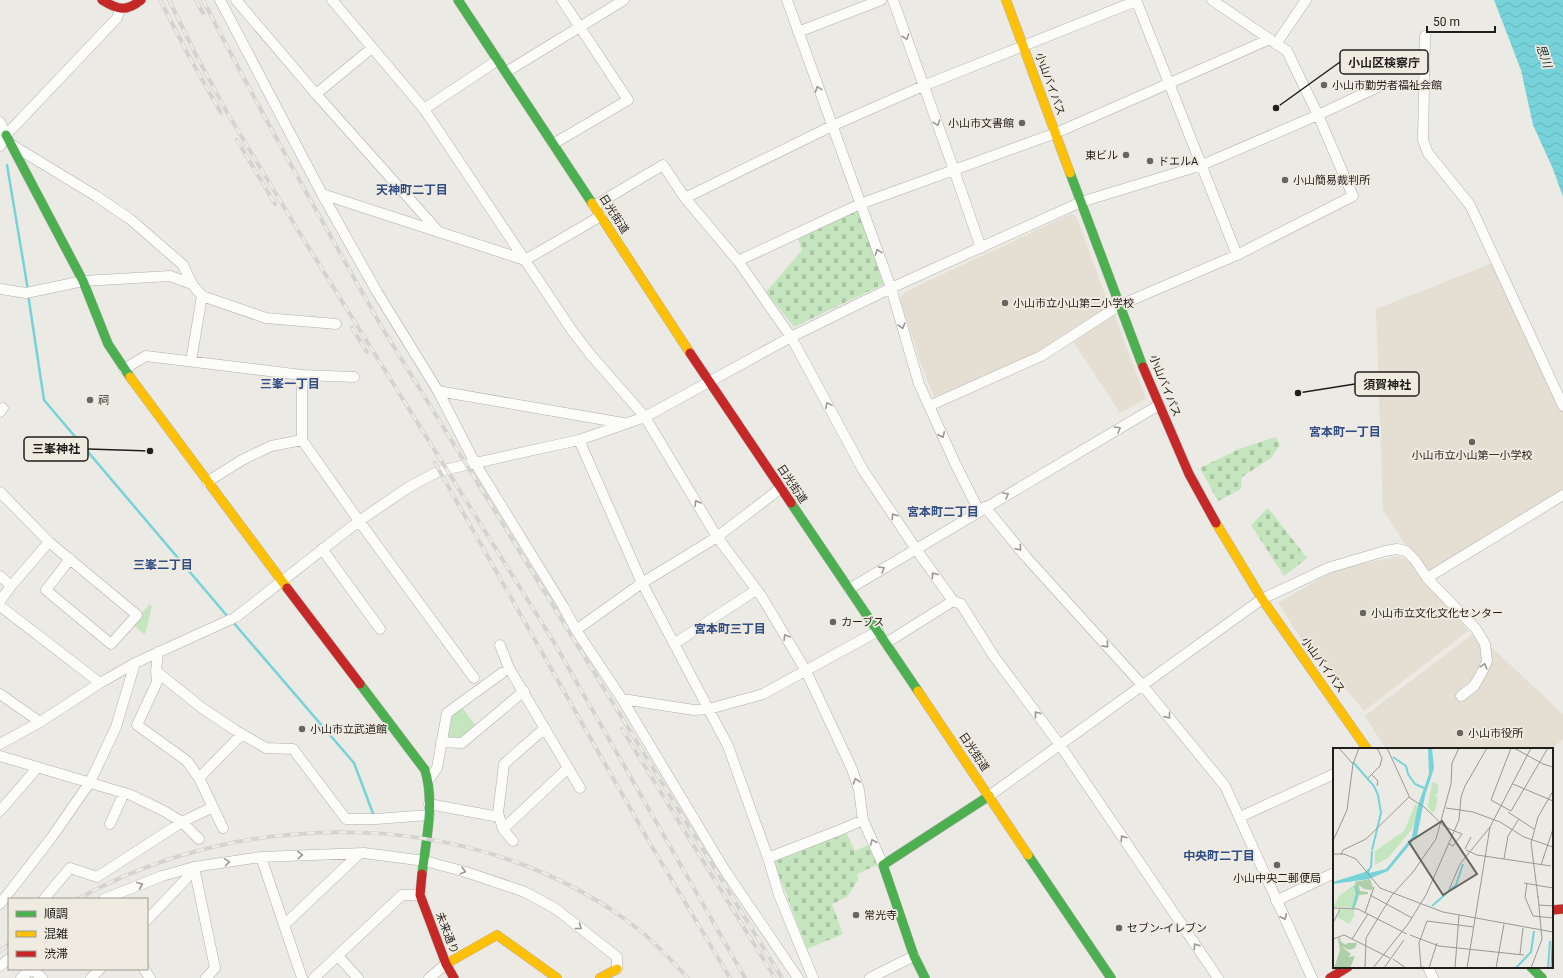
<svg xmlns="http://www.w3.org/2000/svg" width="1563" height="978" viewBox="0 0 1563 978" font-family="Roboto,'Noto Sans JP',sans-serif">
<defs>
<pattern id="cemetery-stones" width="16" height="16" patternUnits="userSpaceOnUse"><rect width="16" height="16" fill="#c5e5be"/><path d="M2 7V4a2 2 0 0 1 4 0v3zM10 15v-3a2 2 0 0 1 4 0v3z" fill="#a9c4a3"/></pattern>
<pattern id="water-waves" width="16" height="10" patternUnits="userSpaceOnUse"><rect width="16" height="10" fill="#76d3d9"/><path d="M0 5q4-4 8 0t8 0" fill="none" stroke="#66b5ba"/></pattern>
</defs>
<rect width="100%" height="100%" fill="#eceae4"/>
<path fill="#e5ded3" d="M1071,214L1076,216L1110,308L1034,354L934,397L922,367L900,299L905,292Z
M1498,261L1563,396V488L1427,578L1383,510L1376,309Z
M1114,314L1146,399L1120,413L1072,340Z
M1399,556L1413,565L1468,631L1364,711L1323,662L1303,642L1278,603L1337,569Z
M1475,632L1563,714V739L1552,749H1386L1365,716Z"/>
<path fill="url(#cemetery-stones)" d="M858,210L886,283L794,327L766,292L802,250L798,239Z
M1276,437L1280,445L1271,458L1242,477L1241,489L1218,501L1200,468L1239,449Z
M1268,508L1307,558L1284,576L1251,525Z
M846,832L855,851L870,844L877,865L857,874L858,880L847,897L832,904L843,934L807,949L774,862Z"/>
<path fill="#c5e5be" d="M150,604L152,606L145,635L132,624Z
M461,706L476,726L461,741L445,738L449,716Z"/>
<path fill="url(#water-waves)" d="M1494,0H1563V197L1553,169L1533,125L1521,70Z"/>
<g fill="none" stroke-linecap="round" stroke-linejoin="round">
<path stroke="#76d3d9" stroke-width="2.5" d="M7,165L28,290
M28,294L44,400L228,617
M233,622L354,763L374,816"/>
<defs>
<path id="street" d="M220,0L322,194L377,292L438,391L475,463L563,606L576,630L622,699L724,869L798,978
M236,0L316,94L438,231
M332,0L424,109L573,332L590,354L645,417L717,537L762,597L806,671L852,769L859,790L863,820L883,865
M787,0L891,288L919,384L955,463L979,511
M893,0L954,170L981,248
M1136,0L1237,255
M798,32L881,0
M1425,36L1423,140L1428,153L1470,205L1563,406
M1276,44L1306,0
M506,72L624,0
M316,94L372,48
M424,109L498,60
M0,122L6,135
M553,144L628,100L562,0
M12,145L96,196L130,219L183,265L192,284
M0,146L6,135L117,18L120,9
M322,194L525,260L601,216
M685,198L832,126L923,86L1136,1
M594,206L663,165L685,198L738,261L791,337L863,470L916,549L953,601L961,604L993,655L1060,745L1218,978
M738,261L860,204L1056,133L1270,39
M0,289L26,293L83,281L170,276L192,284L202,296L191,361
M202,296L266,318L336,324
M124,369L146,356L302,375L354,377
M302,375V440L359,521L474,678
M438,391L623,423
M929,406L1041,356L1120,305L1237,255L1353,196L1318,115L1287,51L1212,0
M0,412L3,408
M579,440L642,583L728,746L768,858L779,895L813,978
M207,482L242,460L271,446L302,440
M0,492L49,542L137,615L111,644L46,590L70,559
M985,507L1027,558L1143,686L1225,786L1312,978
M322,549L380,629
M0,576L11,586
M1427,578L1563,495
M849,589L1159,405
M0,601L11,586L49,542
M0,606L100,683
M576,630L642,583L717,537L781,488
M886,643L953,601
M674,644L756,590
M500,645L509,668L580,788
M158,652L156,671L157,682L137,725L187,761L199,778L223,828
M156,671L202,708L235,730L266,748L293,749L346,819H376L429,815
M0,694L40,722
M622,699L694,710L709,709L763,694L878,631
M441,742L462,743L524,691
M0,744L40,722L100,683L135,663L236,617L359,521L409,487L439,471L579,440L645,417L791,337L891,288L1081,202L1202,165L1318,115L1380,86
M0,756L131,795L164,811L182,822L199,839
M199,778L242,734
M428,780L437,768L447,713L502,673
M989,796L1262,599L1328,568L1385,551L1397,549L1406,551L1415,560L1427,578L1476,629L1485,644L1487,661L1481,674L1474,686L1461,696
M429,804L499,817
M0,811L38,767
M1240,817L1334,774
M110,824L124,793
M503,829L568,768
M513,841L503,829L498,813L504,764L545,728
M261,857L302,978
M768,858L840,830L863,820
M194,867L215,968L206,978
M44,899L70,868L97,877L182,822L213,807
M104,899L162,876L194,867L261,857L364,853L425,861L466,872L525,892L556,909L617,957V969
M1276,901L1334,873
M0,904L52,837L90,782L116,727L135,663
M147,920L186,879L194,867
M284,925L359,854
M338,956L358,978
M0,966L9,959
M1428,967L1433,978
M32,969L42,978
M144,969L150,978
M21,978L31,969
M91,978L100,969
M314,978L402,895H420
M429,978L446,964
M870,978L914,956"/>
<path id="fast" d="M458,0L592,203
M6,135L83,281L108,344L130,377
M1070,173L1143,367
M791,503L918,691
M360,684L425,770C435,803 426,840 422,874
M1028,855L1111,978
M1531,967L1542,978
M925,978L914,956L883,865L989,796"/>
<path id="slow" d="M1006,0L1070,173
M592,203L690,353
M130,377L287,588
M1216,523L1262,599L1367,749
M918,691L1028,855
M446,964L497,935L557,978
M600,978L617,969"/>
<path id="jam" d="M102,0C118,10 126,12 141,0
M690,353L791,503
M1143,367L1189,474L1216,523
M287,588L360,684
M422,874L420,895L446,964L454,978
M1552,910L1563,909
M1330,978L1348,967"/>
</defs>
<use href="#street" stroke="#b1afab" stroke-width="11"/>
<use href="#fast" stroke="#b1afab" stroke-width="10"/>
<use href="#slow" stroke="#b1afab" stroke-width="10"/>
<use href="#jam" stroke="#b1afab" stroke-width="10"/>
<use href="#street" stroke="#fcfcfb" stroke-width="10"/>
<use href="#fast" stroke="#4caf50" stroke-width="9"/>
<use href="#slow" stroke="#ffc107" stroke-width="9"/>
<use href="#jam" stroke="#c62828" stroke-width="9"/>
<defs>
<path id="rail" d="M160,0L190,58L221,113
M169,0L196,55L228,114L299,232L552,639L745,978
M196,0L203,13
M203,0C260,111 321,220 383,329L782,978
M237,140L275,204
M352,328L367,352
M435,463L648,840L730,978
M622,729L775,978
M78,899C248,804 482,807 638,929C656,943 672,961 688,978
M0,951L9,944"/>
</defs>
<use href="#rail" stroke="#d4d3d1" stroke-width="4"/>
<use href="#rail" stroke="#f0ebe1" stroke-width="2.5" stroke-dasharray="8" stroke-linecap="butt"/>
</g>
<defs><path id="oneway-chevron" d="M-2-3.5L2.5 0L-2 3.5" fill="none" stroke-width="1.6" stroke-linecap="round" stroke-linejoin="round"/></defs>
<g stroke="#999896">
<use href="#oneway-chevron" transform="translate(906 37) rotate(71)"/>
<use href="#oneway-chevron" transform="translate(818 89) rotate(-110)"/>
<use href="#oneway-chevron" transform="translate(937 123) rotate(70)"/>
<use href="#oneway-chevron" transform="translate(878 252) rotate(-110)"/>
<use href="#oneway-chevron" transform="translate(902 326) rotate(74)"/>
<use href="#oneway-chevron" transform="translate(828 405) rotate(-118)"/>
<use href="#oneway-chevron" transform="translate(1118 429) rotate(-30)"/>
<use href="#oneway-chevron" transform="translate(942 435) rotate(65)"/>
<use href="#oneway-chevron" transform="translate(1006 495) rotate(-30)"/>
<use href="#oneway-chevron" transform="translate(697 503) rotate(-121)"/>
<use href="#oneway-chevron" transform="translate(894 516) rotate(-124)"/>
<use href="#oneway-chevron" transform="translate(1019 548) rotate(49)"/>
<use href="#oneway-chevron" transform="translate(882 569) rotate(-31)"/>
<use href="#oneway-chevron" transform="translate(934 575) rotate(-126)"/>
<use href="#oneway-chevron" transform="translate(786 637) rotate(-121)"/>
<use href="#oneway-chevron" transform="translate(1106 645) rotate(48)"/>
<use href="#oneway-chevron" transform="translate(1484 666) rotate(-72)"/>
<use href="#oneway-chevron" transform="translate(1037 714) rotate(-127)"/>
<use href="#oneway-chevron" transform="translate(1168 716) rotate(51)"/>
<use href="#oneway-chevron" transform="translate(856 781) rotate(-109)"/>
<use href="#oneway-chevron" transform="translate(1123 838) rotate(-124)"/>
<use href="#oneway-chevron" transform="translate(873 842) rotate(-113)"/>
<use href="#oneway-chevron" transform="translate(300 855) rotate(-2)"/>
<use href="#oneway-chevron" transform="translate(227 862) rotate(-9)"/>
<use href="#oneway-chevron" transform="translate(463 871) rotate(15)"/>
<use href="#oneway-chevron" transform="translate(140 885) rotate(-22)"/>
<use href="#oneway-chevron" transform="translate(1284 917) rotate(65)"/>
<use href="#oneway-chevron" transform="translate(579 927) rotate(38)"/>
<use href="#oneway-chevron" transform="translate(1196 946) rotate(-124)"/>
</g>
<g fill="#676561" stroke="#f0ebe1" stroke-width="1.5">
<circle cx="1324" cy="85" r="4"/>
<circle cx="1022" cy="123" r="4"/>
<circle cx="1126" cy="155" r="4"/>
<circle cx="1150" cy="161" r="4"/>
<circle cx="1285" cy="180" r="4"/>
<circle cx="1005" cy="303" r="4"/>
<circle cx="90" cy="400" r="4"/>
<circle cx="1472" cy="442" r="4"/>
<circle cx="1363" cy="613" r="4"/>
<circle cx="833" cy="622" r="4"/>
<circle cx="302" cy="729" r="4"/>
<circle cx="1460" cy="733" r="4"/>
<circle cx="1277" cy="865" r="4"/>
<circle cx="856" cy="915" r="4"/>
<circle cx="1119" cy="928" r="4"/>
</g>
<g text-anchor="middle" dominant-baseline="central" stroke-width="3.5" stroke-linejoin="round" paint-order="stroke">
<g font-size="11" fill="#201e1b" stroke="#f0ebe1">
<text transform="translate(1050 84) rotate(70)">小山バイパス</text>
<text transform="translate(614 214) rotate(57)">日光街道</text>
<text transform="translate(1165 386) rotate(68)">小山バイパス</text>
<text transform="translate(792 484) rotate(56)">日光街道</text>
<text transform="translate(1323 665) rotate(54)">小山バイパス</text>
<text transform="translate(974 752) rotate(56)">日光街道</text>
<text transform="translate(447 933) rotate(69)">未来通り</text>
</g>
<g font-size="11" fill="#201e1b" stroke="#f0ebe1" text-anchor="start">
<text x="1332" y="85">小山市勤労者福祉会館</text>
<text x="1014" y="123" text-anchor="end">小山市文書館</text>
<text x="1118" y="155" text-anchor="end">東ビル</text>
<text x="1158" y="161">ドエルA</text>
<text x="1293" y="180">小山簡易裁判所</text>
<text x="1013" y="303">小山市立小山第二小学校</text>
<text x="98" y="400">祠</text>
<text x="1472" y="455" text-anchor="middle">小山市立小山第一小学校</text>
<text x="1371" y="613">小山市立文化文化センター</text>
<text x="841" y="622">カーブス</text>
<text x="310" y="729">小山市立武道館</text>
<text x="1468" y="733">小山市役所</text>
<text x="1277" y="878" text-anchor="middle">小山中央二郵便局</text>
<text x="864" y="915">常光寺</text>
<text x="1127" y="928">セブン-イレブン</text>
</g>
<g font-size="12" font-style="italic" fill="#203638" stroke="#f0ebe1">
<text transform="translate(1544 56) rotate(71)">思川</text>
</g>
<g font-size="12" font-weight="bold" fill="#314e86" stroke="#f0ebe1">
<text x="412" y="190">天神町二丁目</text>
<text x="290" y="384">三峯一丁目</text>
<text x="1345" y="432">宮本町一丁目</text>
<text x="943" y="512">宮本町二丁目</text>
<text x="163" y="565">三峯二丁目</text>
<text x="730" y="629">宮本町三丁目</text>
<text x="1219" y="856">中央町二丁目</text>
</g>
</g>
<g transform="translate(1333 748)">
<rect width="220" height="220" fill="#eceae4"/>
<path d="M37,131L40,140L38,142L31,141L26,137L27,143L35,144V146L26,147L22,160V134ZM8,189L7,193L13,197L14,195H24L22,200L16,202L8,198L18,206L15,209L22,208L17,220H1L7,202L5,191Z" fill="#aecea7"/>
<path d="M99,34L105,36V44L102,48L105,49L102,63L99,65L95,58ZM83,55L85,64L79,81L55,110L42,117V103L71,83ZM22,136L24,147L22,160L0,159L6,148ZM21,161V168L16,176L4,169L7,162Z" fill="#c5e5be"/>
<path d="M95,0H99L101,20L92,48L84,88L55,123L36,131L0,136V134L32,124L39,117L36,125L53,121L79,89L85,57L96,26Z" fill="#76d3d9"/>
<path fill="none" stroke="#76d3d9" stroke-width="2" d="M60,9L73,18L75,26L82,36L91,40M20,14L41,38L45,47L48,65L39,102M38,120L39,103M117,142L123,137L130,116M99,158L114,145M20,160L24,146L22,138M183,220L198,204L201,183M215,220L217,193"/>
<path fill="none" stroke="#9a9894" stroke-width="1" d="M6,0L20,16M54,0L77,50L91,59L112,79L129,86M178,0L158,52L178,63L215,0M181,0L210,16L220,19M39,27L45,33L44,38M35,30L47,18L49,10L44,0M180,36L220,53M113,60L140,64L167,74L191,89L220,99M175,64L201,81M0,93L14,62L20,16L26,0M116,96L120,98L129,86M132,101L138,89M133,102L144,107L218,118M0,106H11L23,111L47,140L110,164L220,184M8,107L10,102L33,91L76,49M171,111L175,88L186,71M208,117L220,81M191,135L220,140M194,136L192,149L200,168L220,170M115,144L127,116L157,79M37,147L79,170M205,149L198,95L205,69L220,43M206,157L220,158M0,160L25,161L74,186M32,165L41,139M0,175L7,161M77,187L106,198L191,207M0,191L11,187L57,210M19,191L35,166M187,206L190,180M60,211L73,220M32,220L33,190L59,147L80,124L103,91L118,36L119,15L126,0M40,220L75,176L93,147L126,72L128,49L132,38L154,0M51,220L71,192M96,220L88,219L86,195L94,173L141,179M96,220L104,195M122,220L126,167M134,220L157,79L198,0M163,220L171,176M198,220L209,191L205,148M218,220L220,179"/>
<path fill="#676561" fill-opacity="0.15" stroke="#676561" stroke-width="2" d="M109,73L144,126L110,147L76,94Z"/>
<rect width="220" height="220" fill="none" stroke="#201e1b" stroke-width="2"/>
</g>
<path fill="none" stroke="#201e1b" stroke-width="1.5" d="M1276 108L1340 62M1298 393L1355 384M150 451L88 449"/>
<g fill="#201e1b" stroke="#f0ebe1" stroke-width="1.5">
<circle cx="1276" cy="108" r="4"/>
<circle cx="1298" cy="393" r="4"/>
<circle cx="150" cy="451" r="4"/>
</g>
<g fill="#f0ebe1" stroke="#201e1b" stroke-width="1.5">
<rect x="1340" y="50" width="88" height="24" rx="4"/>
<rect x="1355" y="372" width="64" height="24" rx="4"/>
<rect x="24" y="437" width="64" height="24" rx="4"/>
</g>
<g font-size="12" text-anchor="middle" font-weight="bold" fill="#201e1b">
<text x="1384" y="67">小山区検察庁</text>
<text x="1387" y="389">須賀神社</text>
<text x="56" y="453">三峯神社</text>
</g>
<rect x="8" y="898" width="140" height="72" fill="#f0ebe1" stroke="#9d9992"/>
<rect x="16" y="911" width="20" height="6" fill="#4caf50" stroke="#9d9992"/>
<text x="44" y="918" font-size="12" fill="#201e1b">順調</text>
<rect x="16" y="931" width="20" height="6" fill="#ffc107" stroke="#9d9992"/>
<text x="44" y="938" font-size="12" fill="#201e1b">混雑</text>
<rect x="16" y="951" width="20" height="6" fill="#c62828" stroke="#9d9992"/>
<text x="44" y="958" font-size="12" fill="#201e1b">渋滞</text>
<path d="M1427 26v6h68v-6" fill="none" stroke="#201e1b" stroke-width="2"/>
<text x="1433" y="26" font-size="12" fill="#201e1b" stroke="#f0ebe1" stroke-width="3" paint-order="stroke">50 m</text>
</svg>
